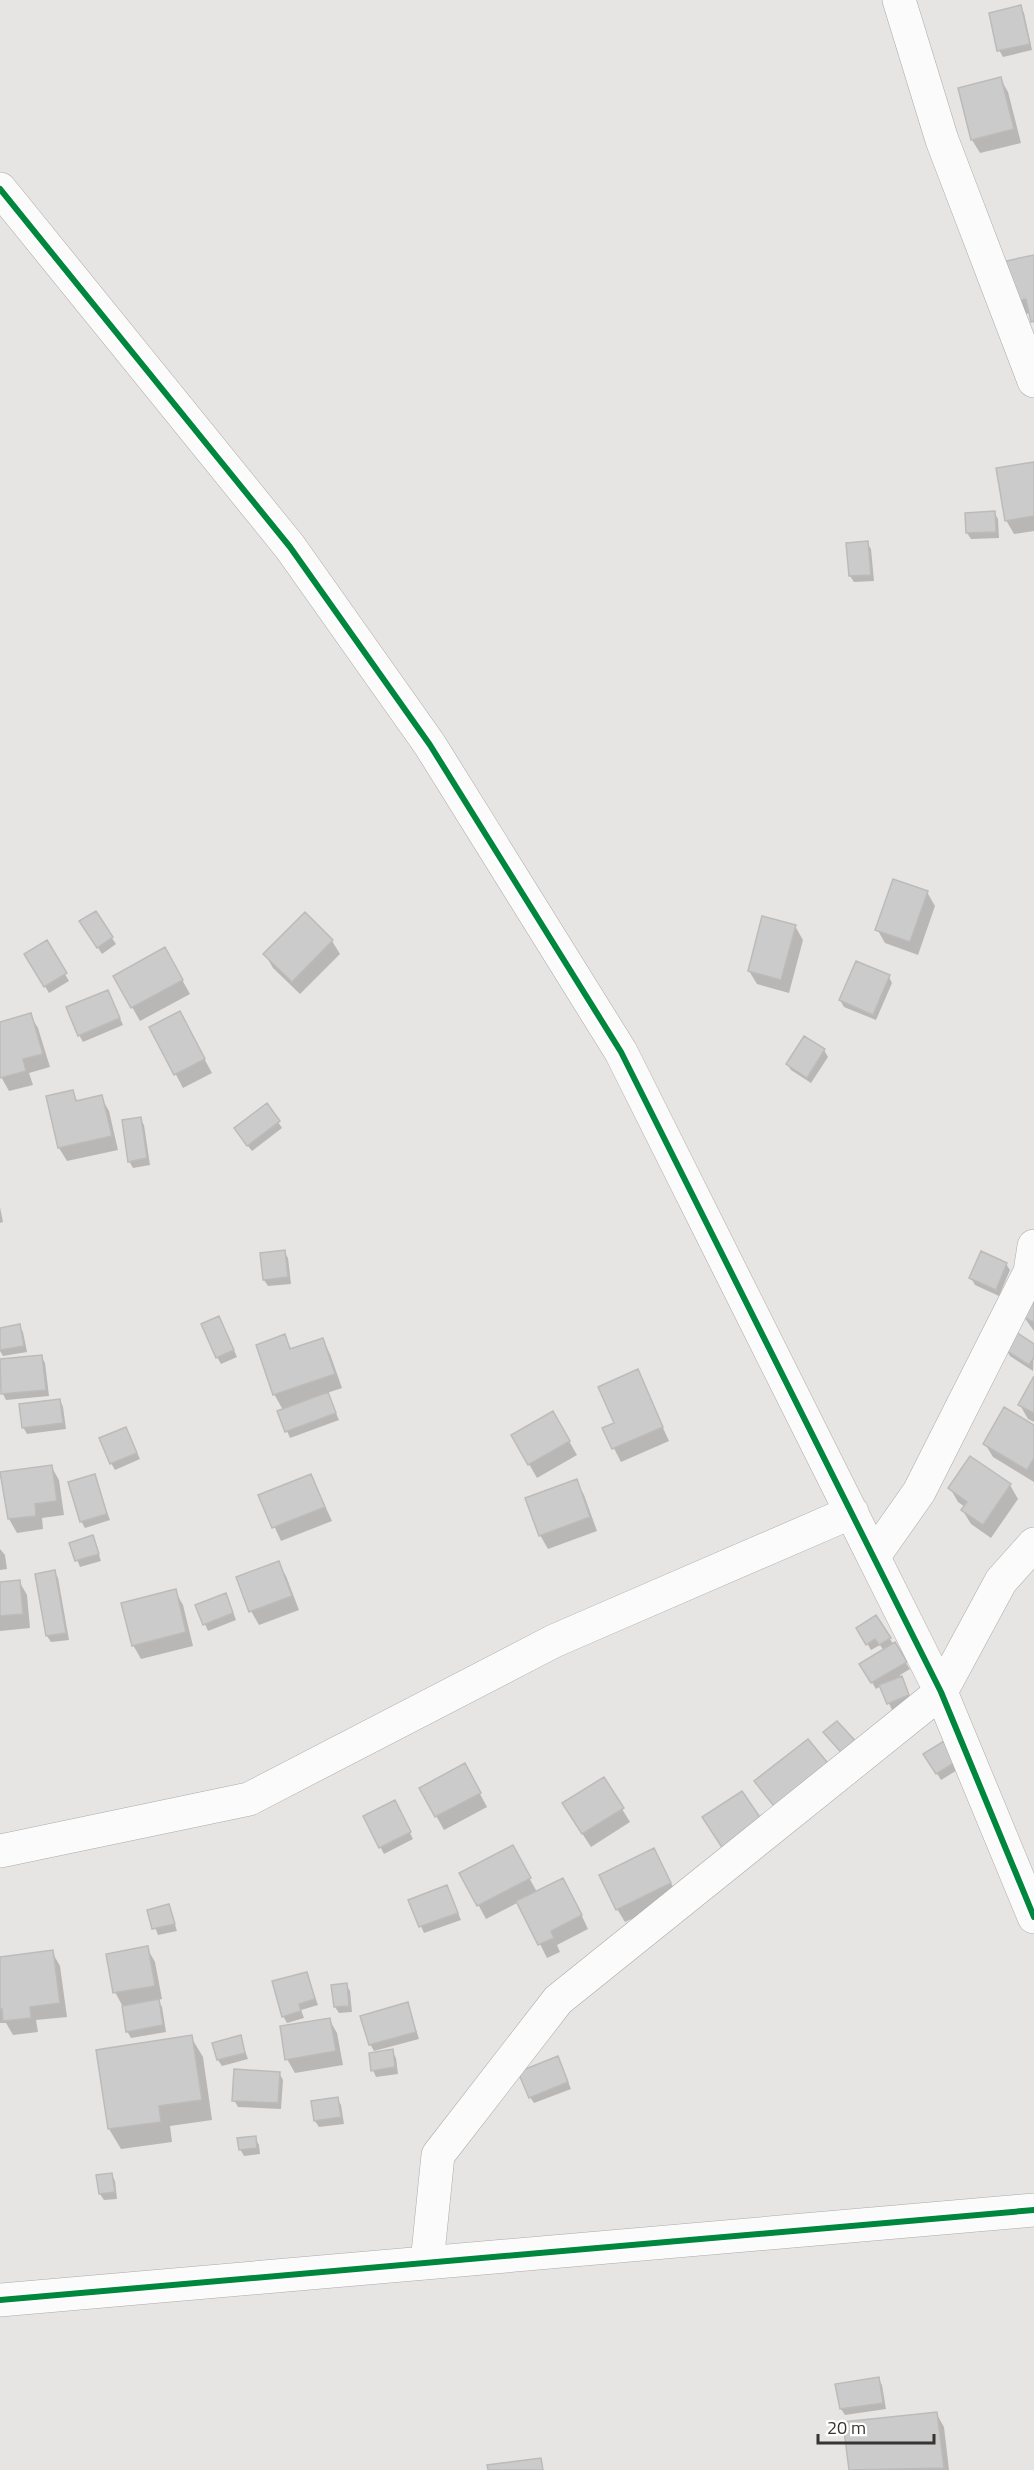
<svg xmlns="http://www.w3.org/2000/svg" width="1034" height="2470" viewBox="0 0 1034 2470" font-family="'Titillium Web',sans-serif">
<rect width="100%" height="100%" fill="#e7e5e3"/>
<path fill="#0003" d="M1020,7L1024,13L1032,50L1003,57L999,50Z
M1000,78L1008,92L1021,143L980,153L972,140L960,89Z
M1034,256V324L1031,313L1024,314L1016,301Z
M1034,463V531L1014,534L1006,520Z
M994,512L998,519L999,538L971,539L967,533Z
M867,543L871,549L874,581L854,582L850,576Z
M927,892L935,906L918,955L885,943L877,929Z
M95,913L116,944L102,954L85,928Z
M795,926L803,940L789,993L757,984L749,971Z
M332,941L340,954L300,994L273,968L265,954Z
M46,942L69,981L49,993L26,955Z
M165,949L190,994L140,1021L115,977Z
M889,977L892,983L876,1020L844,1007L840,1000Z
M111,998L123,1025L83,1042L79,1035Z
M30,1015L38,1028L50,1067L29,1073L33,1085L9,1091L0,1075V1024Z
M151,1027H187L212,1073L183,1088Z
M824,1050L828,1057L811,1083L791,1070L787,1064Z
M72,1092L78,1102L101,1097L109,1111L118,1150L67,1161L59,1148Z
M140,1119L144,1125L150,1165L133,1168L129,1161Z
M278,1122L282,1128L252,1151L239,1135Z
M0,1207L3,1222L0,1223Z
M284,1252L288,1258L291,1284L268,1286L264,1280L261,1254Z
M1006,1264L1010,1270L999,1296L975,1285L971,1278Z
M1034,1295V1331L1024,1317Z
M222,1324L237,1357L221,1364L217,1357Z
M19,1326L23,1332L27,1352L3,1356L0,1351V1329Z
M284,1336L292,1350L323,1340L330,1354L342,1388L327,1393L339,1420L290,1438L279,1412L283,1410L274,1394Z
M1034,1346L1033,1371L1010,1356L1006,1349Z
M41,1356L45,1363L49,1396L6,1400L3,1394L0,1360Z
M637,1371L669,1441L621,1462L604,1429L616,1424Z
M1034,1379V1422L1028,1419L1020,1405Z
M60,1400L63,1407L66,1429L27,1434L23,1427Z
M553,1413L577,1455L537,1478L513,1436Z
M1034,1427V1482L993,1457L985,1444Z
M129,1436L140,1459L115,1470L111,1463Z
M51,1466L59,1480L64,1515L42,1518L43,1529L17,1533L9,1519Z
M311,1475L332,1521L281,1541L260,1495Z
M94,1476L110,1520L85,1528L81,1521Z
M576,1481L584,1495L597,1531L548,1549L540,1535Z
M1010,1485L1018,1499L991,1538L971,1524L963,1511L965,1507L958,1502L950,1488Z
M93,1537L101,1561L80,1567L71,1544Z
M0,1549L5,1555L7,1569L0,1570Z
M278,1563L286,1576L299,1610L259,1625L251,1611L238,1578Z
M55,1572L58,1578L69,1640L51,1642L47,1636Z
M19,1581L27,1595L30,1628L0,1631V1583Z
M175,1591L183,1605L193,1646L141,1659L133,1645Z
M229,1601L236,1620L208,1631L197,1606Z
M875,1617L910,1669L900,1675L912,1702L892,1710L881,1686L876,1689L861,1664L884,1651L880,1645L871,1650L858,1628Z
M944,1743L959,1769L941,1780L925,1754Z
M472,1779L487,1807L444,1830L421,1789Z
M398,1809L413,1839L384,1854L365,1817Z
M622,1809L630,1822L591,1847L572,1818Z
M512,1847L537,1892L571,1893L588,1929L557,1945L560,1952L547,1958L519,1902L486,1919L461,1873Z
M661,1863L678,1897L625,1922L617,1909Z
M450,1894L461,1920L424,1933L410,1901Z
M169,1906L177,1931L158,1935L149,1911Z
M147,1948L155,1962L162,1999L158,2000L162,2007L166,2032L131,2038L127,2031L123,2007L115,1992Z
M52,1952L60,1966L67,2017L36,2020L38,2032L13,2035L6,2023H0V1958Z
M307,1974L318,2005L301,2010L304,2018L287,2023L283,2016Z
M346,1985L350,1991L352,2012L339,2013L335,2007L333,1986Z
M408,2004L419,2039L374,2051L370,2044Z
M329,2019L337,2033L343,2065L295,2073L287,2059Z
M191,2037L203,2057L212,2120L170,2126L172,2142L121,2149L109,2129L97,2051Z
M240,2037L248,2059L222,2066L218,2060Z
M392,2051L396,2058L398,2074L376,2077L373,2070Z
M561,2064L571,2089L534,2103L530,2097Z
M279,2073L283,2080L281,2109L238,2107L234,2100Z
M337,2099L341,2105L344,2124L319,2127L315,2121Z
M255,2138L259,2145L260,2154L244,2156L240,2149Z
M111,2174L115,2181L117,2199L104,2200L100,2194Z
M878,2378L882,2385L886,2409L845,2415L841,2409Z
M936,2413L944,2427L949,2470H850L845,2424Z"/>
<path fill="#cccbcb" stroke="#bcbbba" stroke-width="1.5" d="M1021,5L1030,44L997,51L989,13Z
M1001,77L1014,129L971,140L958,88Z
M1034,255V321L1031,322L1026,299L1015,301L1006,261Z
M1034,462V516L1005,521L996,468Z
M995,511L996,532L966,533L965,513Z
M868,541L871,575L849,576L846,543Z
M893,879L928,891L910,942L875,930Z
M96,911L113,937L97,948L79,921Z
M305,912L333,940L292,982L263,954Z
M762,916L796,925L781,980L748,971Z
M47,940L67,973L44,987L24,954Z
M165,947L183,980L131,1008L113,976Z
M856,961L890,975L873,1015L839,1000Z
M108,990L120,1018L78,1036L66,1007Z
M180,1011L205,1059L174,1075L149,1027Z
M31,1013L43,1054L23,1059L26,1071L0,1078V1022Z
M804,1036L825,1049L807,1078L786,1064Z
M73,1090L76,1101L102,1095L112,1136L58,1148L46,1096Z
M267,1103L280,1121L247,1146L234,1128Z
M141,1117L147,1158L128,1162L122,1120Z
M285,1250L288,1277L263,1280L260,1253Z
M981,1251L1007,1263L996,1290L969,1278Z
M1034,1291V1322L1023,1317Z
M219,1316L234,1350L216,1358L201,1324Z
M20,1324L24,1346L0,1350V1328Z
M1016,1332L1034,1344V1357L1029,1365L1004,1349Z
M285,1334L290,1349L323,1338L335,1374L273,1395L256,1345Z
M42,1355L46,1390L1,1394L0,1359Z
M638,1369L663,1427L612,1449L602,1428L614,1423L598,1387Z
M1034,1376V1413L1018,1405Z
M328,1392L336,1413L285,1432L277,1411Z
M60,1399L63,1423L22,1428L19,1404Z
M1004,1407L1034,1425V1458L1027,1470L983,1444Z
M553,1411L570,1441L528,1465L511,1435Z
M126,1427L137,1453L110,1464L99,1438Z
M970,1456L1011,1484L983,1525L961,1510L967,1502L948,1488Z
M52,1465L57,1501L35,1504L36,1516L8,1519L0,1472Z
M95,1474L107,1514L80,1522L68,1482Z
M311,1474L325,1507L272,1528L258,1495Z
M577,1479L590,1517L539,1536L525,1498Z
M93,1535L99,1554L75,1561L69,1543Z
M279,1561L292,1596L249,1612L236,1577Z
M55,1570L66,1633L46,1636L35,1574Z
M20,1580L23,1614L0,1616V1582Z
M176,1589L186,1632L132,1646L121,1603Z
M226,1593L233,1613L203,1625L195,1605Z
M876,1615L891,1638L879,1645L875,1639L866,1645L856,1628Z
M895,1642L907,1662L871,1683L859,1664Z
M902,1676L909,1695L887,1704L879,1685Z
M837,1721L861,1747L847,1759L823,1732Z
M808,1739L831,1767L777,1810L754,1781Z
M944,1741L957,1761L936,1774L923,1754Z
M465,1763L481,1793L435,1817L419,1788Z
M604,1777L624,1808L582,1834L562,1803Z
M742,1791L766,1826L725,1852L702,1817Z
M395,1800L411,1832L379,1848L363,1816Z
M513,1845L531,1878L477,1906L459,1873Z
M654,1848L671,1883L616,1910L599,1875Z
M563,1878L582,1915L551,1931L554,1938L538,1945L516,1901Z
M447,1885L458,1913L419,1927L408,1900Z
M169,1904L175,1924L152,1929L147,1910Z
M148,1946L155,1986L113,1993L106,1954Z
M53,1950L60,2003L30,2007L31,2018L3,2021L2,2009H0V1957Z
M307,1972L315,1999L299,2004L301,2011L282,2017L272,1981Z
M347,1983L349,2006L334,2007L331,1985Z
M159,1999L163,2025L126,2032L122,2006Z
M408,2002L416,2032L369,2045L360,2016Z
M330,2018L336,2051L285,2060L280,2026Z
M192,2035L202,2100L159,2106L161,2122L108,2129L96,2050Z
M241,2035L245,2053L217,2060L212,2043Z
M393,2049L395,2067L371,2071L369,2053Z
M558,2056L568,2082L529,2098L518,2072Z
M234,2069L280,2072L278,2103L232,2101Z
M338,2097L341,2117L314,2121L311,2101Z
M256,2136L257,2148L239,2150L237,2138Z
M112,2173L115,2192L99,2194L96,2175Z
M879,2377L883,2403L840,2409L835,2384Z
M937,2412L944,2468L849,2470L843,2422Z
M541,2458L543,2470H488L487,2465Z"/>
<g fill="none" stroke-linecap="round" stroke-linejoin="round">
<defs>
<path id="minor" d="M899,0L942,140L1034,381
M0,189L290,547L430,745L621,1052L941,1692L1034,1917
M874,1556L919,1492L1030,1272L1034,1246
M0,1851L249,1799L554,1641L852,1512
M427,2263L438,2155L558,2000L941,1692L1001,1581L1034,1544
M0,2300C345,2270 690,2243 1034,2210"/>
</defs>
<use href="#minor" stroke="#abaaa8" stroke-width="34"/>
<use href="#minor" stroke="#fbfbfb" stroke-width="33"/>
<defs>
<path id="cycleway" d="M0,189L290,547L430,745L621,1052L941,1692L1034,1917
M0,2300C345,2270 690,2243 1034,2210"/>
</defs>
<use href="#cycleway" stroke="#fff" stroke-width="10"/>
<use href="#cycleway" stroke="#00873e" stroke-width="6"/>
</g>
<path d="M818 2434v9h116v-9" fill="none" stroke="#363533" stroke-width="3"/>
<text x="827" y="2434" font-size="18" fill="#363533" stroke="#ffffff" stroke-width="4.5" paint-order="stroke">20 m</text>
</svg>
